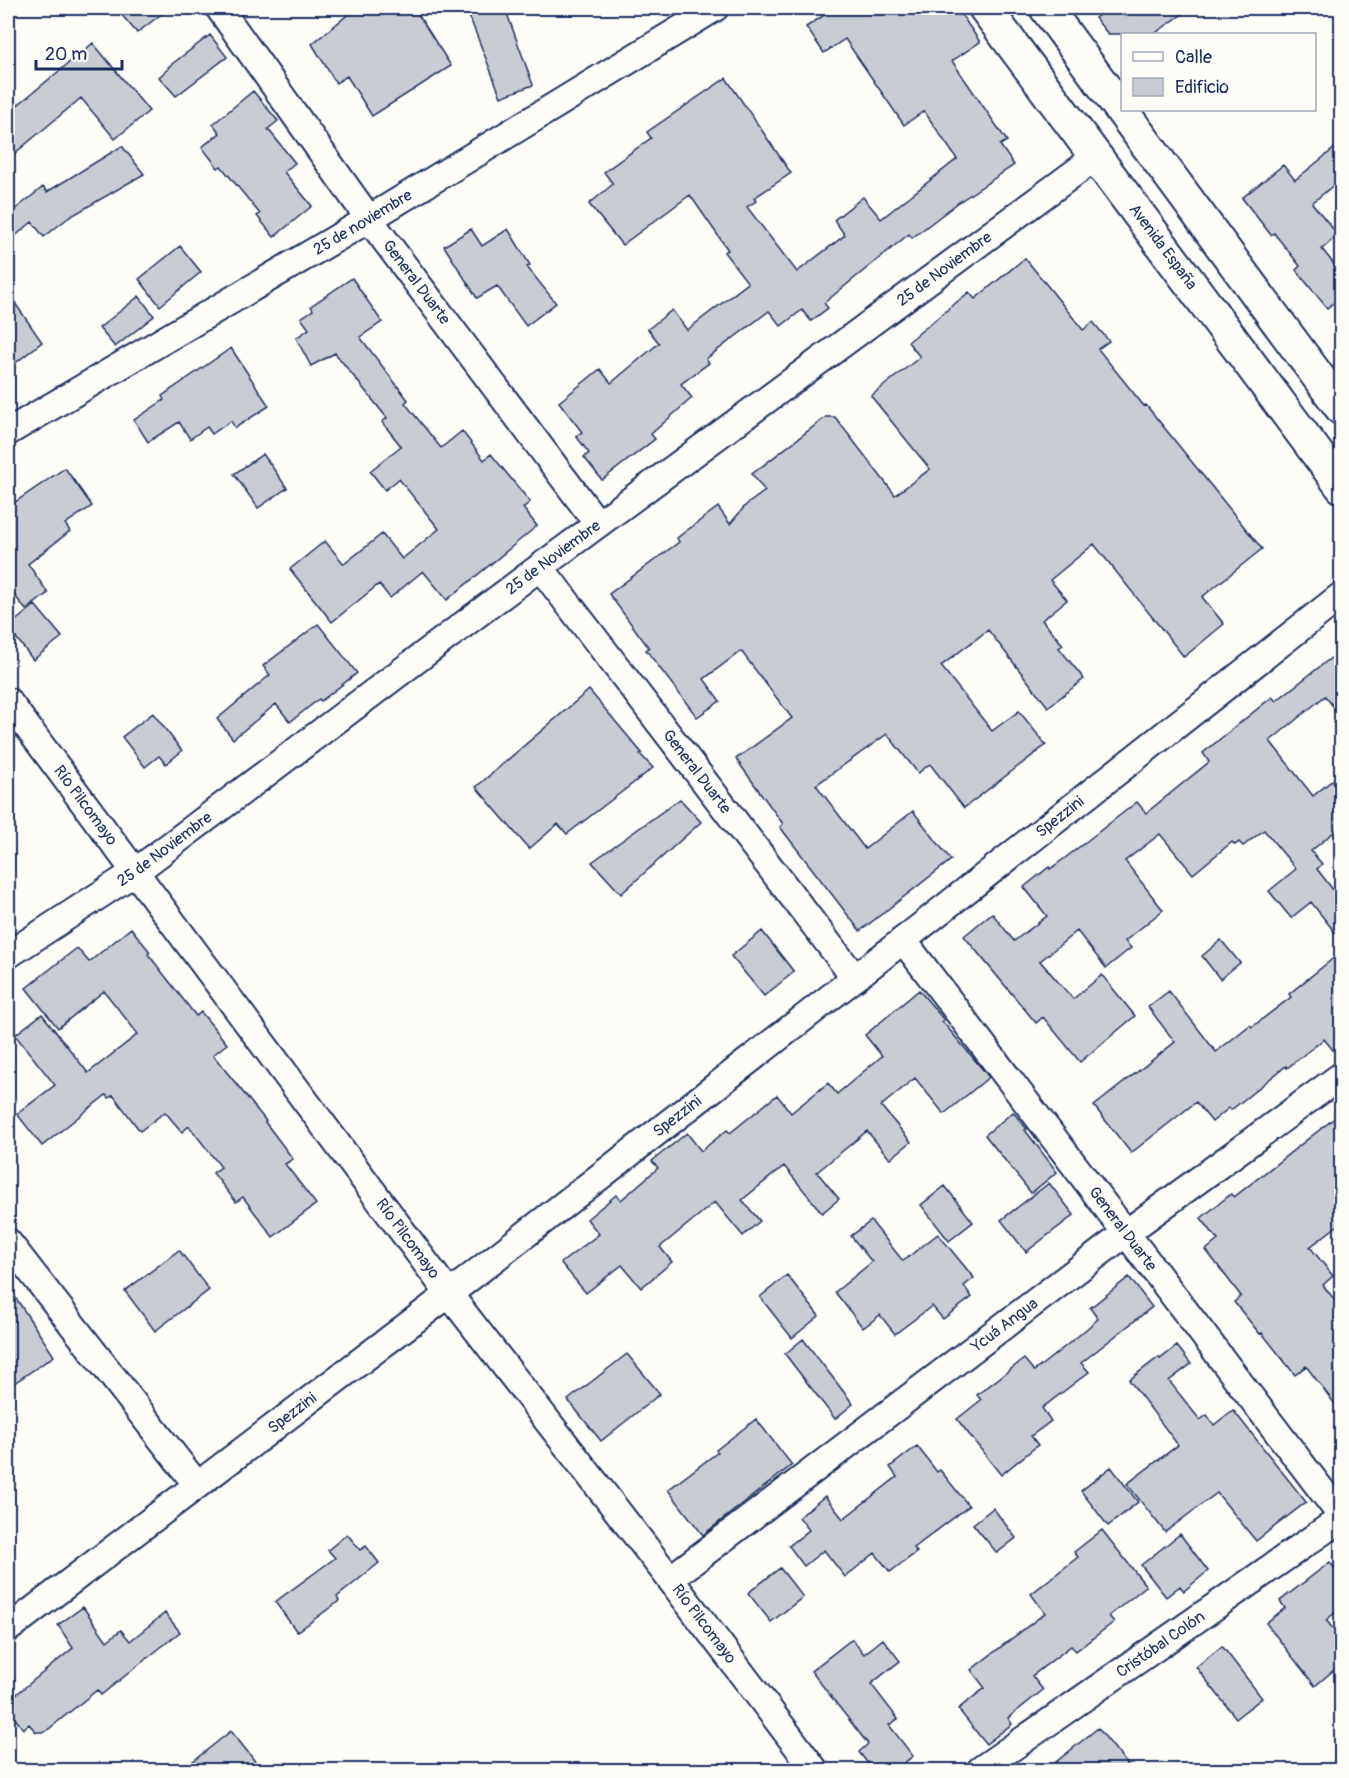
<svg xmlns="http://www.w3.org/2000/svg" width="1349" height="1778" viewBox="0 0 1349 1778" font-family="Pangolin,sans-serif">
<rect width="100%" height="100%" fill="#fdfcf7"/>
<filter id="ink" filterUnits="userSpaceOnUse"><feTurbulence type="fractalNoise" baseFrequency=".0167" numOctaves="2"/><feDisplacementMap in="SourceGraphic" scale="12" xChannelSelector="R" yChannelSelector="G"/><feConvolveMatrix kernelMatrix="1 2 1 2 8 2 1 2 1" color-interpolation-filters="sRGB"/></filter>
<g filter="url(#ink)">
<path fill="#c9ccd3" stroke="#1b2f5e" stroke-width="1.5" d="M116,8H169L137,33Z
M356,8H414L451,66L372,116L347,76L336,83L312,44Z
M466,8H505L533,85L501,97Z
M835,8H957L980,42L952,61L1007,141L1000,145L1014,165L959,202L912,238L909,234L824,303L828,308L811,321L802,310L781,326L769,311L706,359L709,363L681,384L692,398L651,434L655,439L602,480L584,457L589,453L576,436L582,432L559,402L600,369L611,383L659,343L648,329L672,310L687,330L748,283L724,252L728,250L690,195L622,245L589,204L613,184L604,172L651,138L647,132L726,78L791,173L754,198L756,201L747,207L797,272L845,235L834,220L863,197L881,219L957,159L924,111L904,125L845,39L824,53L806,27Z
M1109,8H1191L1154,34H1108L1095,18Z
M210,35L227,57L176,96L159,77L169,68L168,67Z
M93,43L149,111L115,139L81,98L8,159V113Z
M253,91L278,121L268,129L295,163L284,172L312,206L274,237L257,216L260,214L221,166L218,168L202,147L220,133L213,124Z
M1341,143V179L1312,203L1338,235L1322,249L1341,273V297L1327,308L1296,270L1300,266L1274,233L1271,235L1242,198L1283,165L1295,180Z
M122,146L144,174L68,218L44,237L32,222L8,242V215L43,187L47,192Z
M471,229L482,246L508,229L530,265L527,267L556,303L526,326L497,286L477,298L444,246Z
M180,246L201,272L160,306L139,279Z
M1025,258L1083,330L1093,322L1109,341L1098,349L1144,406L1146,405L1262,549L1202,597L1224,624L1184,657L1094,544L1050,580L1067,600L1042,620L1063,645L1059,648L1084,679L1048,707L988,630L941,666L992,731L1019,711L1046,745L964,808L930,764L918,773L887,734L816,785L865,849L913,811L951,860L860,931L780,827L783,824L736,759L792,718L741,651L704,679L720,701L697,717L646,650L649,648L609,594L679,542L677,538L718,507L730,524L746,505L765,491L752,474L826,417H835L895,495L930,469L871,396L920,357L908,342L969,292L975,299Z
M352,278L382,322L360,337L408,400L405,403L441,448L462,431L484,460L491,454L530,502L523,508L537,526L447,600L423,571L390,598L379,584L332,622L290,569L325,541L344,564L382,534L402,559L439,529L399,479L385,490L370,471L401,446L382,422L387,418L335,353L311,366L296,338L309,329L301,318L313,310L311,306Z
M8,293L42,342L8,369Z
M139,296L154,316L115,347L99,328Z
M231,348L269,406L235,428L231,421L212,434L207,427L190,439L179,422L148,442L134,420L164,400L162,396Z
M263,454L287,488L258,508L234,474Z
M65,468L92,506L65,524L70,531L28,564L48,593L26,610L8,587V507Z
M35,605L62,637L33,660L8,627Z
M318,624L357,673L321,701L319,699L290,722L276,704L233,739L217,719L270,675L263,666Z
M1341,650V716L1325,696L1270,741L1313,796L1341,773V826L1311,851L1322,864L1317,869L1341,900V940L1311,902L1291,918L1269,891L1296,869L1264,830L1243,846L1239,842L1235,845L1232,842L1193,874L1160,834L1125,861L1163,910L1125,941L1131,948L1106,968L1077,931L1040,961L1073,999L1102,975L1135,1016L1080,1062L1043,1017L1036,1023L964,936L992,913L1014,941L1047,916L1024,887L1049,867L1050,869L1065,858L1137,802L1146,813L1209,762L1203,753L1272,697L1276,701Z
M589,690L642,753L640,754L653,768L567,834L558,824L529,849L476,787Z
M153,713L182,751L166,764L159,756L145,767L122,737Z
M680,799L701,822L621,894L592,862Z
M131,928L150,952L148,954L196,1016L201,1012L227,1044L213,1055L266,1121L265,1122L293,1159L285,1164L316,1204L273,1237L243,1197L236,1202L213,1173L221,1167L189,1126L182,1132L165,1112L140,1131L113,1095L109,1098L106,1095L42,1146L17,1114L55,1085L15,1035L42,1014L88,1073L138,1034L104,991L58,1028L26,988L77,948L89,962Z
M762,931L794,972L764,996L731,956Z
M1221,940L1240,963L1220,979L1202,956Z
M1341,952V1060L1324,1039L1287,1068L1286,1066L1231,1110L1229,1108L1212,1122L1196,1102L1131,1153L1094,1106L1175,1042L1148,1007L1169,991L1216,1052L1250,1025L1252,1027L1291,997L1289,994Z
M919,990L944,1020L942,1021L989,1077L944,1114L915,1078L881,1106L911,1142L890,1159L867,1131L817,1172L839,1199L822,1213L784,1166L742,1200L760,1221L743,1236L715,1202L660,1247L672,1262L641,1288L622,1265L586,1293L561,1263L599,1234L587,1219L616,1195L621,1200L658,1168L652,1161L687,1133L701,1151L727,1130L730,1133L777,1095L791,1113L828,1083L837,1094L882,1056L865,1035Z
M1013,1112L1027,1129L1025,1130L1057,1172L1031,1193L985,1135Z
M1341,1113V1223L1310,1247L1333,1276L1323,1285L1341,1308V1412L1306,1366L1295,1375L1262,1333L1260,1334L1234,1302L1241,1296L1206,1250L1218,1240L1201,1218L1231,1194L1234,1197Z
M1049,1183L1074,1215L1026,1252L1001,1220Z
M945,1186L973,1222L949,1241L921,1205Z
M871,1221L903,1261L938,1234L974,1278L964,1286L972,1297L943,1319L932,1306L895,1334L880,1315L863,1328L835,1292L872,1262L851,1236Z
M179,1250L209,1290L155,1331L125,1291Z
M787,1275L819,1316L792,1338L760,1297Z
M1129,1277L1152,1307L1081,1363L1089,1372L1042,1408L1051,1421L1031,1436L1038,1445L1001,1475L957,1419L981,1400L977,1395L1024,1359L1034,1371L1077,1337L1098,1319L1090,1308Z
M8,1286L54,1356L8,1387Z
M803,1339L853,1404L835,1419L785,1354Z
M1177,1346L1191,1364L1169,1381L1200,1420L1207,1415L1214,1425L1233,1410L1306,1502L1256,1541L1217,1493L1165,1532L1127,1484L1178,1445L1129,1380L1159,1357L1160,1359Z
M627,1354L660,1394L601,1441L568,1400Z
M756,1419L792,1465L703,1535L668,1490L718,1452L716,1450Z
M917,1446L937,1472L940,1470L969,1506L914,1548L917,1552L890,1572L875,1553L845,1577L824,1550L804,1566L789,1546L809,1530L799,1517L825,1496L843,1519L897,1477L890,1467Z
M1111,1467L1138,1502L1108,1526L1081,1491Z
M993,1508L1016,1538L997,1553L973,1524Z
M1102,1530L1146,1586L1109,1616L1114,1622L1076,1651L1071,1646L1032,1676L1043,1690L1008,1718L1012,1724L986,1744L958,1709L985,1688L971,1670L1045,1613L1031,1594L1078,1557L1074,1552Z
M347,1534L360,1550L366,1546L379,1563L337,1597L339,1601L297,1632L275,1602L335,1558L328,1550Z
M1180,1534L1208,1571L1184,1591L1180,1586L1166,1597L1141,1565Z
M1330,1562L1341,1577V1608L1326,1620L1341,1639V1664L1315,1686L1266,1623L1285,1608L1280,1601Z
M780,1568L803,1597L771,1622L748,1593Z
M83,1607L107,1641L121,1630L130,1641L165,1613L180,1632L101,1695L97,1690L45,1732H36L29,1724L23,1729L8,1709V1701L73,1648L58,1625Z
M852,1639L864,1654L883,1639L900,1661L871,1684L898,1719L889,1725L913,1756L895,1770H873L859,1752L868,1744L811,1671Z
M1222,1646L1262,1698L1236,1718L1196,1667Z
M1098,1728L1132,1770H1046Z
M231,1731L262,1770H182Z"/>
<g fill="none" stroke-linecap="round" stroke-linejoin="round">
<defs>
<g id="minor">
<path id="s1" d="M219,8L369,219L598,524"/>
<path id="s2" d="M8,432L369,219L715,8"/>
<path id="s3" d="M540,567L855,978"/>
<path id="s4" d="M8,701L449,1294L670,1579L815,1770"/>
<path id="s5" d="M903,940L1342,1517"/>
<path id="s6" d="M8,955L135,872L540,567L1096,157"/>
<path d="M8,1242L197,1485"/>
<path id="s7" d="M670,1579L1126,1233L1342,1075"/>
<path id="s8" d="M8,1629L449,1294L855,978L1342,595"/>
<path id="s9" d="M980,1770L1342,1518"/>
</g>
<g id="tertiary">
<path id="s10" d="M985,8L1342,487"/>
<path d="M1046,8L1342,409"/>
</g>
</defs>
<use href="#minor" stroke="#1b2f5e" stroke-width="30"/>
<use href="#tertiary" stroke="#1b2f5e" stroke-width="36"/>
<use href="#minor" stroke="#fdfcf7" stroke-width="26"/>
<use href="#tertiary" stroke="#fdfcf7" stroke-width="32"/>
</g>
</g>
<g text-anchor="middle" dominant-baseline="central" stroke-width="4.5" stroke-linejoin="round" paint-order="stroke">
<g font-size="16" fill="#1b2f5e" stroke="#fdfcf7">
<text stroke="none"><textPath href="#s2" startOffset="412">25 de noviembre</textPath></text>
<text stroke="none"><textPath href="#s10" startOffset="298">Avenida España</textPath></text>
<text stroke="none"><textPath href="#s6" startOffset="1161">25 de Noviembre</textPath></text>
<text stroke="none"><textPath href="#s1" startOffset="338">General Duarte</textPath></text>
<text stroke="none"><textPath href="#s6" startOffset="675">25 de Noviembre</textPath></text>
<text stroke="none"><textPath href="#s3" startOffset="258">General Duarte</textPath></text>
<text stroke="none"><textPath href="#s4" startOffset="130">Río Pilcomayo</textPath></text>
<text stroke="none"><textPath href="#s8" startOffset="1329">Spezzini</textPath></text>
<text stroke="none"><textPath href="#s6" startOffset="189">25 de Noviembre</textPath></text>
<text stroke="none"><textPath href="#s8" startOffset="843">Spezzini</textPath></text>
<text stroke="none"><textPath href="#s5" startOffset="363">General Duarte</textPath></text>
<text stroke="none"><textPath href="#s4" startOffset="670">Río Pilcomayo</textPath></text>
<text stroke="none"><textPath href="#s7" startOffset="420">Ycuá Angua</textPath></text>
<text stroke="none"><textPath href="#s8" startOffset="357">Spezzini</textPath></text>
<text stroke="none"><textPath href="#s4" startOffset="1156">Río Pilcomayo</textPath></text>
<text stroke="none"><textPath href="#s9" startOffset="220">Cristóbal Colón</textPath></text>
</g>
</g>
<rect width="1349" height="1778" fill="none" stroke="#fdfcf7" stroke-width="30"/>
<rect x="15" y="15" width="1319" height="1748" fill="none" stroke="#1b2f5e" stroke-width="2" filter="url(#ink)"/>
<rect x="1121" y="33" width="195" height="78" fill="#fdfcf7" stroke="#a3aaba" stroke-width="1.5"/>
<rect x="1133" y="52" width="30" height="9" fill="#fdfcf7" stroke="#a3aaba" stroke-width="1.5"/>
<text x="1175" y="63" font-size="18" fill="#1b2f5e">Calle</text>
<rect x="1133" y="78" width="30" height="18" fill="#c9ccd3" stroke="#a3aaba" stroke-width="1.5"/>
<text x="1175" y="93" font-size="18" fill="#1b2f5e">Edificio</text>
<path d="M36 60v9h86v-9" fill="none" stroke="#1b2f5e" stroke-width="3"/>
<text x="45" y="60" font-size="18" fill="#1b2f5e" stroke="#fdfcf7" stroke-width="4.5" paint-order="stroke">20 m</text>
</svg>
